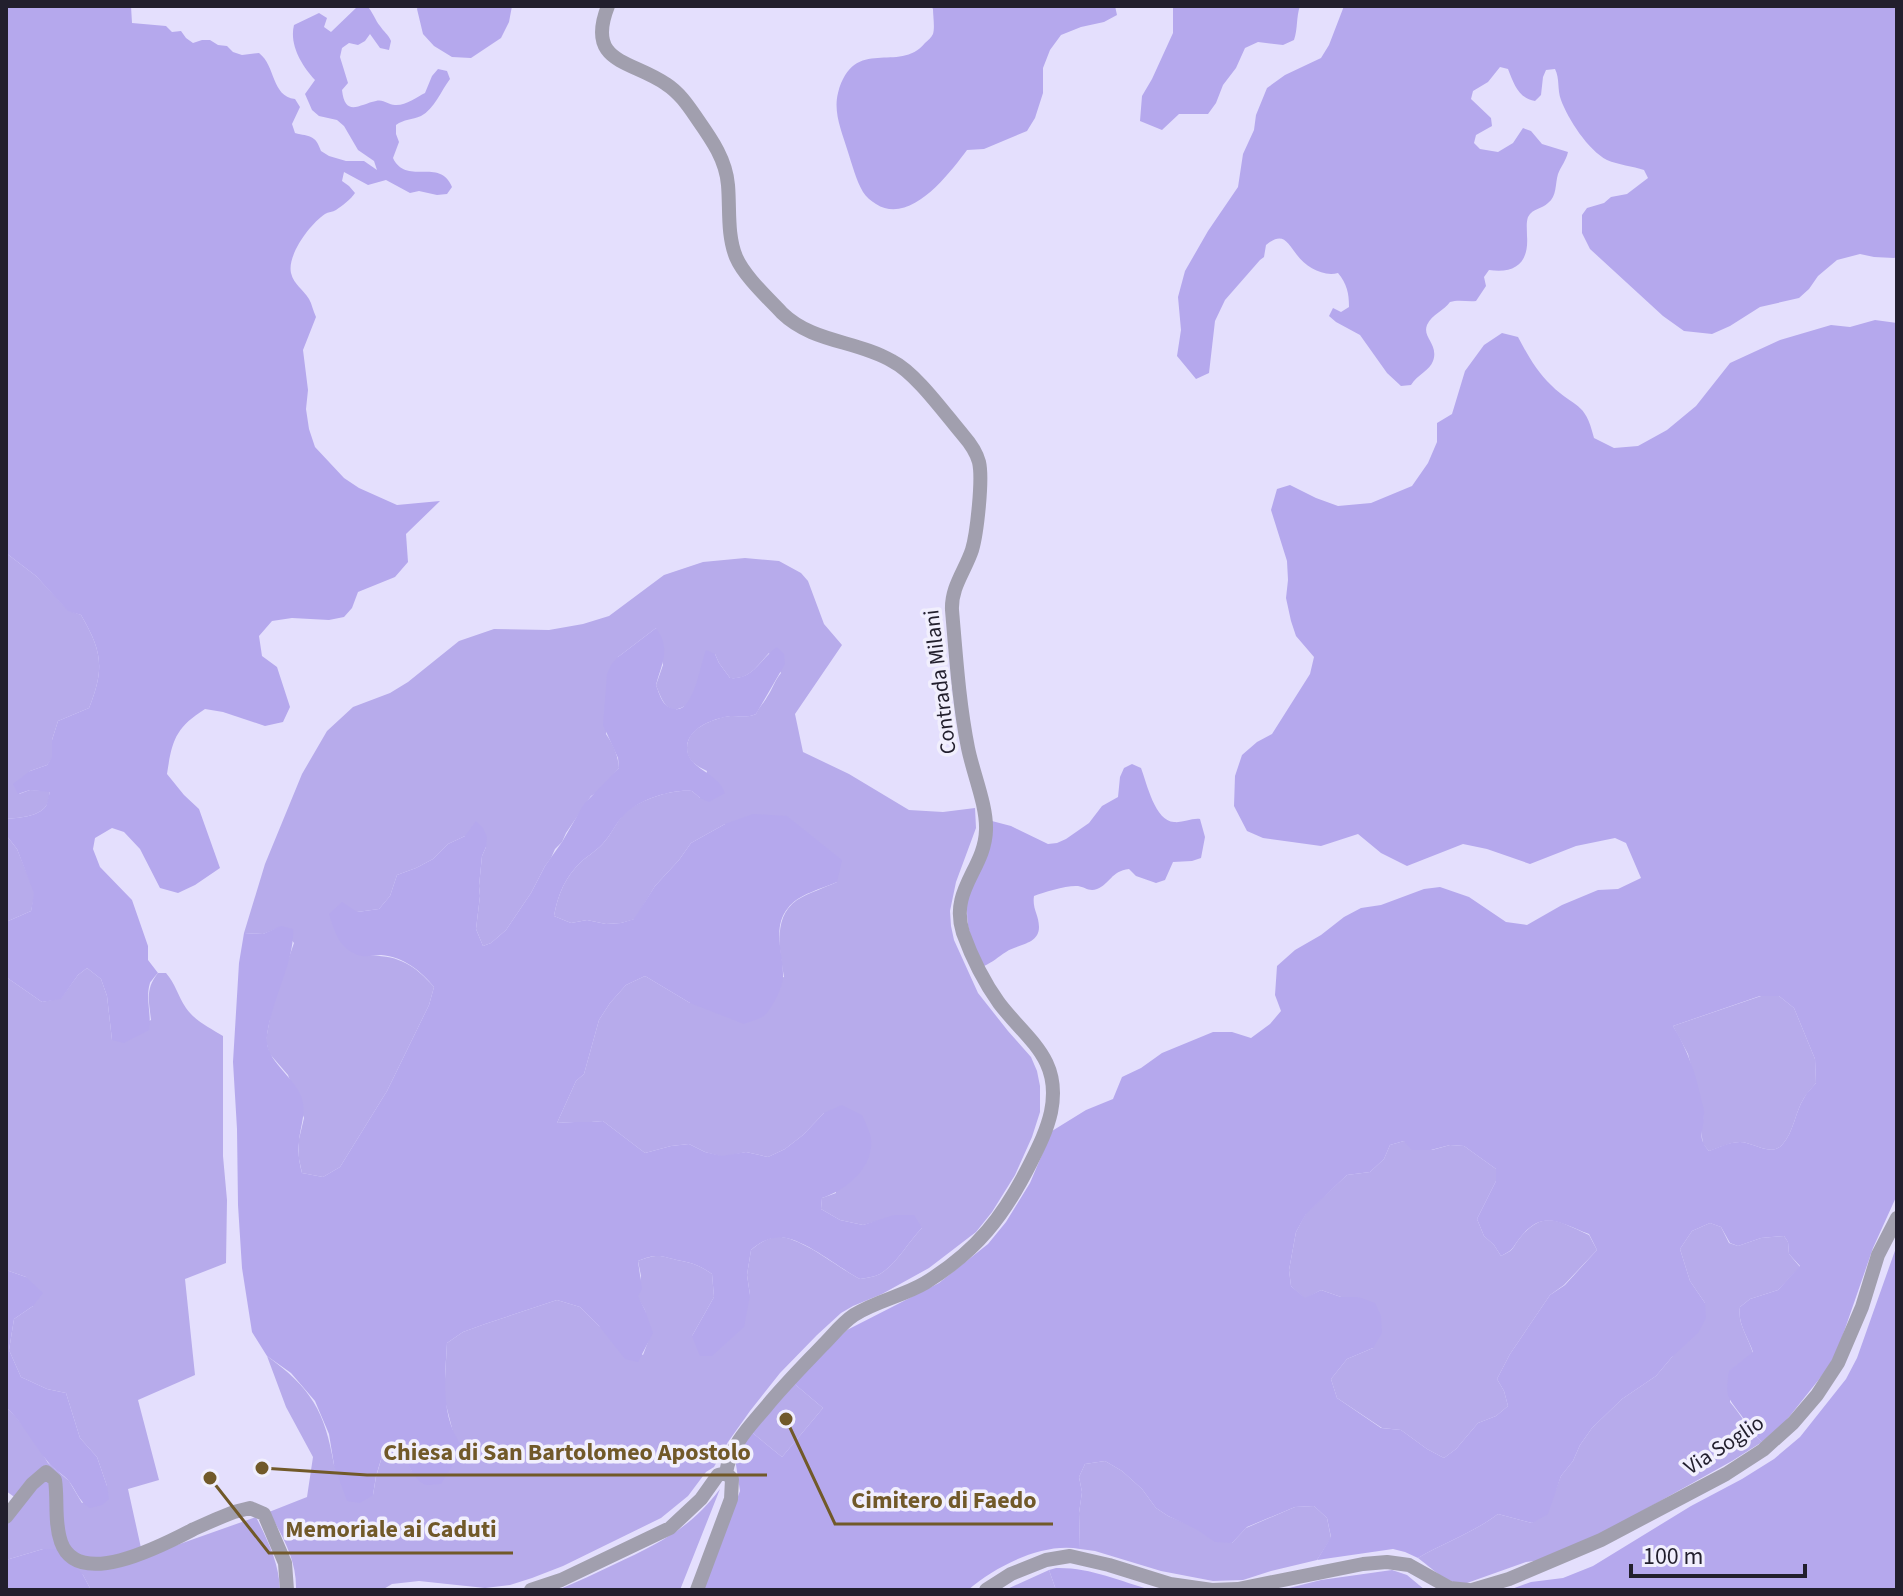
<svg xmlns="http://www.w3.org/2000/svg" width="1903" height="1596" viewBox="0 0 1903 1596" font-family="'Source Sans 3',sans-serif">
<rect width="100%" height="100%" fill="#e4dffd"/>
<path fill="#b7abeb" d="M6,553L36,576L68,610L81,615C102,651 105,668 89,708L58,721L52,740L53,757L47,765L30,771L19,794L30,790L50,791C49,796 49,802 46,806C38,817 18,818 6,819Z
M745,558L779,561L801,573L808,581L824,624L842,645L795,714L803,752L849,774L909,810L943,812L975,808L976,828L956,882L950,911L951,926L954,940L978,993L1008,1031L1031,1057L1037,1071L1040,1086V1112L1032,1137L1015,1175L992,1212L976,1232L929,1268L882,1294L853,1306L841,1313L817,1335L780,1373L750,1411L728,1442L714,1467L706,1472L688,1496L661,1518L563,1566L532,1578L510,1585L485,1588L419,1581L392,1584L382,1590H296C297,1561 283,1537 269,1512L307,1497L313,1457L286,1407L267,1356C311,1388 325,1411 334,1465L373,1495L376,1477L383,1453L403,1455L412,1471L421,1481L454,1436L444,1397L447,1343L463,1332L485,1324L557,1300L580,1307L599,1326L643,1355L649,1339L645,1310L637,1296L641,1276L638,1261C660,1252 662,1257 682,1261C696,1264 700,1266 712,1274L714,1297L692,1336L750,1295L747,1275L751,1250C757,1245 766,1239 774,1237C797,1233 838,1268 860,1279C866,1278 874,1277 880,1274C897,1264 908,1242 922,1228L878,1221L863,1225L840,1220L821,1209L822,1198L836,1193L824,1113L803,1135L785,1149L768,1157L746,1152L723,1157L705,1152L689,1144L671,1146L645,1153L603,1121C587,1123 572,1121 557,1123L576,1081L584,1074L599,1020L610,1003L626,985L645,976L690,1003L784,977C780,952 772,917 797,900C808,893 824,888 837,882L725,824L691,843L679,860L655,886L635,919L621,923L606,924L587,920L571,923L554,916C558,894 565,877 582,861C589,855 599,849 605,841C612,833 616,823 623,815C637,800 672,789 692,791L700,798L707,771C696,766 687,760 687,748C687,729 709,721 724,717C735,714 745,719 756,714C759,707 764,703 767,697C773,688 775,680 781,673L769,653C757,666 749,680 730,678L719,663L715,654L688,704C668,718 662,701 656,685L663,665L656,628L618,657L606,734C613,744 618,755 619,768L599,791L591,796L566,833L562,842L555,849L551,858L545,866L531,893L506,930L491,943L483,946L476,929L480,896L479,886L482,856L486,847L465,836L448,844L433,859L416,868L397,875L390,896L379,909L357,912L364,956C396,954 413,963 434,987L429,1005L387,1091L340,1167L323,1177L302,1173L299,1159V1139L304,1118L288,1075L269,1053L266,1040L272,1006L294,943L281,927L263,934L244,933L265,864L302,774L327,731L353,707L390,693L408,682L459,641L494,629L549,630L583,624L609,616L664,575L703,562Z
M6,835L17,849L35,893L31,911L6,922Z
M87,968L101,979L107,996L112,1040L151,1020C149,1001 145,989 158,973H166C175,983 178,996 186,1008C195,1021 210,1028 223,1036V1156L227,1200L226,1263L185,1279L195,1375L138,1400L159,1480L128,1489L143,1557L256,1517C268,1541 279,1563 280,1590H91L83,1575L43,1549L6,1560V1520L20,1501L6,1491V1407L15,1416L32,1437L48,1463L69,1481L82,1503L107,1486L97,1457L80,1438L66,1393L47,1389L21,1377L9,1350L14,1319L33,1306L26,1277L6,1270V977L42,1002L61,998L78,975Z
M1761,996H1779L1794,1008L1815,1059L1816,1083C1812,1088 1807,1093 1804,1098C1795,1112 1794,1132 1782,1145C1771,1157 1753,1142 1740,1142C1730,1142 1719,1148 1709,1151L1703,1144L1701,1130L1704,1115L1688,1054L1673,1026Z
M1404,1141L1432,1150L1450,1145L1464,1146L1496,1169V1181L1477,1219L1484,1236L1494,1245L1501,1256C1515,1249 1511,1250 1519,1239C1544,1208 1559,1222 1589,1235L1597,1250L1564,1285L1550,1295L1510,1354L1497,1379L1504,1391L1508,1406L1496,1416L1478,1423L1456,1449L1444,1458L1427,1449L1401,1430L1382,1428L1337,1398L1331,1379L1347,1359L1373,1348L1358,1297H1341L1321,1290L1305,1299L1291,1286L1289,1270L1296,1232L1306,1213L1347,1175L1370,1172L1384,1159L1390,1145Z
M1710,1223L1721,1227L1729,1243L1738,1246L1761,1238L1784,1236L1788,1242L1789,1254L1800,1267L1778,1290L1750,1299L1740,1307C1737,1323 1748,1337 1753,1353L1730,1371V1402C1741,1415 1749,1430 1762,1442L1732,1461L1558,1558L1526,1562L1467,1583C1448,1586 1433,1569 1418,1558C1445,1542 1473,1533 1498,1514L1532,1523L1554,1494L1561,1476L1573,1461L1580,1445L1592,1428L1622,1399L1656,1376L1672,1357L1705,1303L1690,1281L1680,1249L1692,1231Z
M791,1381L823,1408L782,1457L749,1430Z
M1105,1461L1122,1471L1142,1489L1156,1508L1168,1516L1232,1543L1246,1528L1295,1507L1314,1506L1327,1518L1331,1538L1317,1560L1271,1571L1243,1580L1213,1581L1161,1571L1095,1551L1080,1549L1079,1513L1082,1492L1079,1477L1085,1464Z
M720,1489L680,1590H558C577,1582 596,1573 615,1564C658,1544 691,1528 720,1489Z
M1049,1570L1056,1590H1005Z
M1392,1570L1407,1575L1425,1590H1281L1321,1580Z"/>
<path fill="#b5a8ed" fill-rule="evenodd" d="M6,6H131L132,23L166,26L172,32L181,31L186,38L193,43L202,40H210L218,45L227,46L233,52L242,55L259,53C276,66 271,96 295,99L300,107L292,124L295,133C310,137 315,134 321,151L329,156L346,161H364L377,170L374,161L358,150L344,126L337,120L319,116L312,110L305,94L315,80C302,66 289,45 294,25L319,13L327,18L324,27L331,32L357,7L367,6C373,12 375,20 380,26C384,32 388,34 391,41L389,50L380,48L370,34L365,41L358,45L349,43L342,48L340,57L348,83L342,90C345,118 360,104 376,101C384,99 388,105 395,105C405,106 417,97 425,93L432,76L438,69L447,71L450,79C441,91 434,109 421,116C412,120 404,119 396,125V134L399,142L393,158C406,186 440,157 452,187L447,194L437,195L419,191L410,193L386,180L368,185L344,172L342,181L349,186L355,193C351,199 342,206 336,210C333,212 328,212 325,214C310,224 287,255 291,273C294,285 303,289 309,299C312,304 313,311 316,317L303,350L308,390L306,409L309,429L315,447L344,478L359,488L397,505L440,501L406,534L408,562L395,577L358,592L352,608L344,617L329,620L292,618L272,621L259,636L262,656L277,667L290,707L283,722L265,726L223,712L205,709C175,728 172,741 167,774L184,795L199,809L220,868L195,885L178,893L160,888L140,849L124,832L112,828L95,838L93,849L100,867L132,900L148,946V960L158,973C157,974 150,982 150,983C145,998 152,1015 149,1030L124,1043L112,1040L107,996L101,979L87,968L78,975L61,999L42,1002L6,977V922L31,911L34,893L17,849L6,835V819C18,818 38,817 46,806C47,805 49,794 50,792L30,790L18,794L13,784L30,771L47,765L52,757V740L58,721L89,708C105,668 102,651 81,615L68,611L36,576L6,553Z
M418,6H512L509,22L501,38L471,58L452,57L434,46L423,34L417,9Z
M931,6H1115L1117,15L1104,22L1081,27L1061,35L1050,50L1043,68V93L1035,118L1027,131L984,149L967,150C949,174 910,226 876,204C871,201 866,197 863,192C856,180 852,164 848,152C842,132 833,113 838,93C854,34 899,75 925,43C928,40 931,38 933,34C935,27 933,16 933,9Z
M1173,6H1300C1296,17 1298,29 1294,40L1283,45L1258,42L1245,48L1236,68L1223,85L1216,103L1208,114H1179L1162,130L1140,121L1142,96L1152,79L1173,33Z
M1344,6H1897V257L1894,258L1874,257L1860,254L1837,260L1818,276L1809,289L1799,298L1760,307L1730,326L1712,334L1684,331L1663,316L1590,249L1582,233V215L1587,208L1604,203L1611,197L1627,194L1648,178L1644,170C1633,166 1618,165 1607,160C1588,150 1568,119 1561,100C1557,89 1560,79 1555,69L1546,70L1543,77L1541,95L1535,101C1518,98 1514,84 1508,69L1500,67L1488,82L1473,91L1471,99L1491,118L1492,126L1476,135L1474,143L1480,149L1498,152L1513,143L1523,128L1531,131L1542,144L1568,152C1566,161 1561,166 1558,174C1555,184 1557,196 1548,203C1542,209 1533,208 1528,217C1526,223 1527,229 1527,236C1529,263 1515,274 1489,270L1484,277L1486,286L1476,301C1467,302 1459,299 1450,302C1444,311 1432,314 1427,325C1422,338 1439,344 1433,361C1430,370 1417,375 1411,385L1401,386L1387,373L1360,335L1336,322L1329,316L1333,308L1341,312L1349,307C1349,293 1347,284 1338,273C1323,277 1306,267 1297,255C1287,242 1283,231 1266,245L1264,257L1260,260L1225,300L1215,321L1209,373L1196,379L1177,356L1181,330L1178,297L1185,271L1208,231L1238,187L1243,154L1254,130L1256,115L1267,88L1285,75L1321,58L1329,45Z
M1875,320L1897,323V1195L1873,1248L1838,1349L1828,1368L1785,1422L1762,1442C1753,1433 1748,1425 1741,1415C1727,1396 1725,1397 1729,1371L1753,1352C1748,1337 1737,1323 1740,1307L1750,1299L1778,1290L1800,1266L1789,1254L1788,1242L1784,1236L1761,1238L1738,1246L1730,1243L1721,1227L1710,1223L1692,1231L1680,1249L1690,1281L1705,1303L1706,1318L1698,1333L1672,1357L1656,1376L1622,1399L1592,1428L1580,1445L1573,1461L1561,1476L1548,1514L1532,1523L1498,1514C1473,1533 1445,1542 1418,1558L1405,1552L1393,1549L1317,1560L1331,1537L1327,1518L1314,1506L1295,1507L1247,1527L1232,1543L1215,1542L1196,1529L1168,1516L1156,1508L1142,1489L1122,1471L1105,1461L1085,1464L1079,1477L1082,1492L1079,1513L1080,1549C1043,1542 996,1566 968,1590H703L740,1491L735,1458L749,1430L782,1457L823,1408L791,1381L847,1330L939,1283L988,1244L1006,1222L1030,1183L1052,1131L1086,1110L1113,1099L1122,1077L1141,1068L1162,1053L1213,1032H1232L1251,1038L1270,1024L1281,1011L1275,995L1277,966L1295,950L1321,935L1344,917L1361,908L1381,905L1424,889L1440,887L1469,897L1506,922L1527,925L1562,905L1598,890L1618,889L1641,878L1626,843L1615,838L1576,846L1530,864L1487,849L1463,844L1407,866L1381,853L1358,834L1321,846L1263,838L1247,831L1234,806L1235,776L1242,755L1257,742L1272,734L1310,674L1314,657L1296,636L1291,621L1286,598L1288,580L1287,561L1271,510L1277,489L1290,485L1316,498L1338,506L1371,503L1412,486L1428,463L1437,442V423L1452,414L1465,371L1484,345L1502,333L1518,337C1527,354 1537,372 1551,385C1575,409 1585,400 1594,438L1614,448L1638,446L1667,430L1696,406L1730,363L1780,340L1831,325L1850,327ZM1760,996H1779L1794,1008L1815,1059L1816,1083C1812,1088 1807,1092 1804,1098C1795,1112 1794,1132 1782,1145C1771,1157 1753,1142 1740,1142C1730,1142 1719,1147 1709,1151C1696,1137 1704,1131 1704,1115C1705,1111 1703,1107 1702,1103C1697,1077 1687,1048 1673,1026ZM1404,1141L1412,1150H1431L1450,1145L1464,1146L1496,1169V1181L1477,1219L1484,1236L1494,1245L1501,1256C1514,1249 1511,1250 1519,1239C1543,1208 1559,1223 1589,1234L1597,1250L1565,1285L1550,1295L1510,1354L1497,1379L1504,1391L1508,1406L1496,1416L1478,1423L1456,1449L1444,1458L1427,1449L1401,1430L1381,1428L1337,1398L1331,1379L1347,1359L1373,1348L1382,1333L1381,1316L1375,1303L1358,1297H1341L1321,1290L1305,1298L1291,1286L1289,1270L1296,1232L1306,1214L1347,1175L1370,1172L1384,1159L1390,1145Z
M656,628C671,649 662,663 656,685C660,695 662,707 675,709C694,712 700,665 706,650L715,654L719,663L730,678C753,680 759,660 777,647L784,654L785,664L756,714C745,719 736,714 725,717C710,720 689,729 687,746C687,753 689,758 694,763C705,774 719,777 725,793L709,802L700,798L692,791C672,789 637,800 623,816C616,823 612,833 605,841C599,849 589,855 582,861C565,877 558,894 554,916L571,923L587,920L606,924L621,923L634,919L655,886L679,860L691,843L725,824L753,814L787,816L842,860L837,882C822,889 798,894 788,908C772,927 783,953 783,974C784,985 774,1005 766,1014C761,1019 751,1021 744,1024L690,1003L645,976L626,985L610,1003L599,1020L584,1074L576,1081L557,1123C573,1121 587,1123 603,1121L645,1153L671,1146L689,1144L705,1152L722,1156L746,1152L768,1157L785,1149L803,1135L824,1113L842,1105L862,1115C865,1122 870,1131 871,1139C874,1168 846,1190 822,1198L821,1209L840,1220L863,1225L894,1215H914L922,1228C908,1242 897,1264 880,1274C874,1277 866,1278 860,1279C838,1268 797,1232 774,1238C765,1239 757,1245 751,1250L747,1275L750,1295L744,1327L712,1356H700L692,1336L714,1297L712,1274C700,1266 696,1264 682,1261C662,1257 659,1252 638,1261L642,1289L638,1296L645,1310L653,1333L638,1362L625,1359L599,1326L580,1307L557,1300L485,1324L463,1332L447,1343C445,1379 440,1417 463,1448L441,1484C438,1484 428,1485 426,1485C415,1481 408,1464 403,1455L383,1453L376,1476L373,1495L360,1503L347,1501L334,1465L329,1434L315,1401L291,1373L267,1356L252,1332L242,1268L238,1205L237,1129L233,1062L239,963L244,933L263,934L281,926L293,929C295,961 271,1001 267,1036C264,1059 291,1074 300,1094C308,1111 300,1125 299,1142C298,1153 299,1162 302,1173L323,1177L340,1167L387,1091L429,1005L434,987C421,971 404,957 381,955C375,955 369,957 362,956C340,951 335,933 329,914L342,902L357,912L379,909L390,896L397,875L416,868L433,859L448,844L465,836L476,821L483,828L487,837L486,847L482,856L479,886L480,896L476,929L483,946L491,943L506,930L531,893L545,866L562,842L584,804L619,768L618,758L603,725L607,674L611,665L618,657Z
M1132,764L1141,768C1147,784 1155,821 1174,822C1183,823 1191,818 1200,819L1205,837L1201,858L1192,861L1173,862L1165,880L1156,883L1136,876L1129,869C1111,871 1110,884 1097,889C1089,892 1085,887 1078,886C1067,885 1044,892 1034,896C1032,909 1039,915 1039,927C1039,945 1017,944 1006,952C998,957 993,962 984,966C978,953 970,939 968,925C963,888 977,855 988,820L1011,826L1048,844L1057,843L1066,839L1089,823L1102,806L1118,797L1120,777L1124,768Z
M1897,1245V1590H1509L1531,1582L1563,1578L1593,1566L1691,1506L1742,1479L1774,1459L1800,1437L1846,1379L1857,1358Z
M6,1270L26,1277L43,1293L33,1306L14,1319L9,1350L21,1377L47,1389L66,1393L80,1438L97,1457L107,1486L109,1499L102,1505L90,1508C78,1501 76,1489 67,1479C61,1473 53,1469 48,1462C33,1444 23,1423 6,1407Z
M43,1549L62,1550L83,1575L91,1590H6V1560Z
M1056,1568C1089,1567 1120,1581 1151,1590H1056L1049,1570Z"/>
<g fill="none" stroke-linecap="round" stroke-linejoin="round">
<path stroke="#a19fae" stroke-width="14" d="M608,6C585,64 632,60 666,84C680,93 689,107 698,120C712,140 726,160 728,185C730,209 727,235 736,257C744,276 768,298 782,313C813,343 856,340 892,361C916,373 945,414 963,435C970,443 976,451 979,462C983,479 977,533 972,550C965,571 951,587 952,610C956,656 959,703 968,748C973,773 987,806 986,830C985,869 949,890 963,933C972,958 984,982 999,1003C1027,1040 1062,1058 1051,1112C1047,1130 1039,1146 1031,1162C1004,1216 977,1251 925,1283C903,1296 876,1301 854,1315C842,1323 833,1335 823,1345C804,1365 784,1385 766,1407C749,1427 730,1446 726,1473
M6,1517L32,1484L46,1472L55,1480C58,1500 54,1522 61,1542C78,1591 165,1544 194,1529C207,1523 221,1517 234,1512L250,1508L264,1514L285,1563L287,1590
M531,1590L561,1580L670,1528L701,1499L718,1475L726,1473
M697,1590L731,1499L732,1479L726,1473
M986,1590L1011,1574L1046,1560L1070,1556L1109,1565L1170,1584L1212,1590L1238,1589L1363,1564L1387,1562L1409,1565L1450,1588L1469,1590
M1472,1590L1509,1579L1601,1540L1726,1474L1763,1450L1793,1423L1817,1395L1838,1363L1862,1307L1878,1255L1897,1218"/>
</g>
<g text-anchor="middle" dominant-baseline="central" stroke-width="7" stroke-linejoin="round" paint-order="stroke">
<g font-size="22" fill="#221f2d" stroke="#f1effd">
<text transform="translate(940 682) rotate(-97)">Contrada Milani</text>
<text transform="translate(1724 1445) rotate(-33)">Via Soglio</text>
</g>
</g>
<path fill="none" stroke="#715929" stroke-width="3" d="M262 1468L367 1475H767M786 1419L835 1524H1053M210 1478L269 1553H513"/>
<g fill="#715929" stroke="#f1effd" stroke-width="3">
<circle cx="262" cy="1468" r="8"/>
<circle cx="786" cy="1419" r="8"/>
<circle cx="210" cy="1478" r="8"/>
</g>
<g font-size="24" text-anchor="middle" font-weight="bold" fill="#715929" stroke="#f1effd" stroke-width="7" stroke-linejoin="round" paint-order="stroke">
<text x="567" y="1460">Chiesa di San Bartolomeo Apostolo</text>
<text x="944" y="1508">Cimitero di Faedo</text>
<text x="391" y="1537">Memoriale ai Caduti</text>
</g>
<rect width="1903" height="1596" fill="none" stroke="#221f2d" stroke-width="16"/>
<path d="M1631 1564v12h174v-12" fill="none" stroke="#221f2d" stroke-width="4"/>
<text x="1643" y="1564" font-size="24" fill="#221f2d" stroke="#f1effd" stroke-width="6" paint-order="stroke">100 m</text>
</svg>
